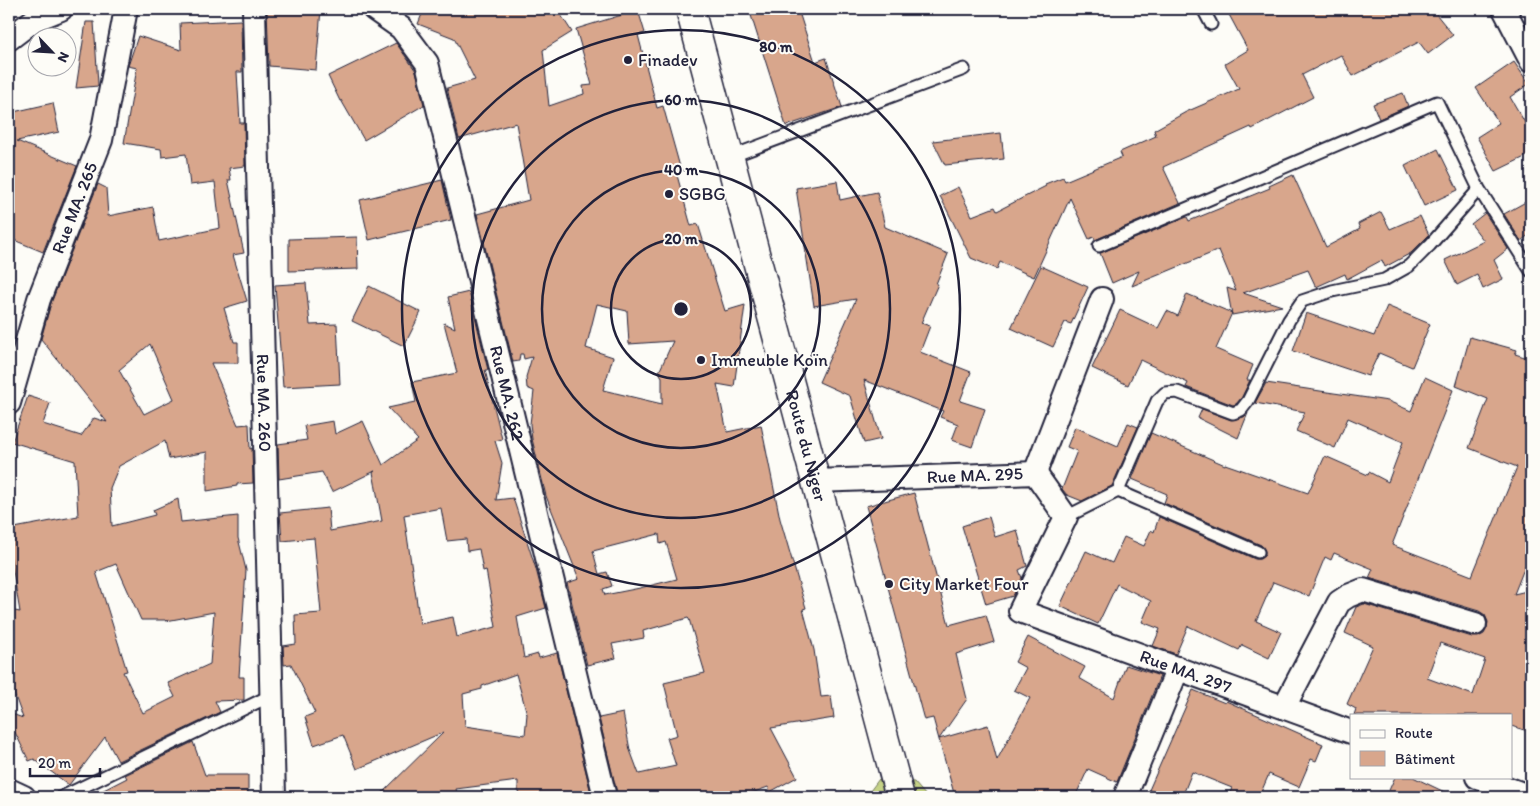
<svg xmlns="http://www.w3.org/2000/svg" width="1540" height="806" viewBox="0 0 1540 806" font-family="Itim,sans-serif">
<rect width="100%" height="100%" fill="#fdfcf7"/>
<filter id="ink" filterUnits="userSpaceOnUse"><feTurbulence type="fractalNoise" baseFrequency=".02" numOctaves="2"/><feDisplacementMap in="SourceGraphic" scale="10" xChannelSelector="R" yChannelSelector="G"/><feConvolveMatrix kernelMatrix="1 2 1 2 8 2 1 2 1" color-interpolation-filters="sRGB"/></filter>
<g filter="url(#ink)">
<path fill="#c5d286" stroke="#747a60" d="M879,779L914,782L927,797H863L867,795Z"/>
<path fill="#d8a68c" stroke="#22223b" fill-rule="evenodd" d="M267,9H321L316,70L269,66Z
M424,9H557L572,32L543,50L549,106L584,94L583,86L592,85L576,29L638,10L645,33L638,35L657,108L663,106L680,167L675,168L691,226L698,224L725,311L745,305L734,387L717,384L727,432L761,425L780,519L806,608L803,609L814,650L821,697L831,696L834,718L771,728L797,777L770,792L768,787L741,797H618L599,718L623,713L630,750L639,774L676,766L667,738L677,735L664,683L705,673L689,619L688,618L643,631L644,638L612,644L616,658L587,665L567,583L579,579L546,496L532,439L530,424L534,391L527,388L526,377L532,357L524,359L523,354H520L519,361L513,362L477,214L529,200L516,123L459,139L447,88L475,80L454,38L418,24ZM597,304L627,311L629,344L673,341L659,372L662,377V404L603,390L613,357L586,348ZM659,534L660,544L666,542L677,579L640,588L605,595L603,589L612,586L607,572L599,574L593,551Z
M749,9H798L815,62L826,58L842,107L786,126Z
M1226,9H1432L1453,35L1428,54L1419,42L1353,76L1341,55L1302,75L1313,97L1252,129L1251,127L1163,167L1180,203L1095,240L1094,237L1089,239L1070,198L1034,277L1000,262L997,269L971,258L940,196L958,187L972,216L995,207L997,211L1046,186L1045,184L1063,177L1065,181L1122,157L1120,152L1156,136L1154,130L1186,112L1239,89L1225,64L1248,50Z
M241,20L242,72H237L240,123H244L245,166L229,168L231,180H228L244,253L233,255L247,301L224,308L234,342H238V363H211L238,425L249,424L250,449L252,448L253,483L237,484V486L207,491V452L169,459L165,441L119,466L110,488L112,526L155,515L153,510L178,499L181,522L238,516V538L246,570L239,677H244V700L215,701L220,712L118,761L105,737L69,785L34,759L29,761L9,720V713L23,718L9,680V610L20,612L9,548V529L78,516L75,461L12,442L28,396L50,403L43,424L81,436L94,418L107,422L41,339L51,303L98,184L106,188L108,216L153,207L159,241L220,228L215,182L190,185L186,154L162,157L161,149L124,143L137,68L128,66L138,36L181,50L180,23ZM150,344L174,399L144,414L119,370ZM116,564L141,620H165L166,621L214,612L210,664L168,683L175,697L143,713L123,672L127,671L96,572Z
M86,22H94L98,84V86L76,88Z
M396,43L416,71L424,105L364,140L341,100L340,101L328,76Z
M1514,62L1529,84L1510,97L1531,133V154L1496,171L1477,137L1499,123L1476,88Z
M1403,93L1408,106L1379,119L1373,104Z
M53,103L59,132L17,141L77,166L43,252L9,238V113Z
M1001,133L1004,159L945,165L933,141Z
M1438,149L1458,190L1424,206L1405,166Z
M1293,175L1326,247L1360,229L1358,224L1381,212L1390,229L1420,216L1429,235L1411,253L1385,267L1382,260L1347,279L1345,274L1316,287L1308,270L1243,293L1282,306L1232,315L1227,288L1236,291L1219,250L1132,286L1139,271L1112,283L1100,253L1187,217L1189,221L1270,188L1269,186Z
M442,180L451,220L369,240L360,200Z
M837,181L840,200L877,192L885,227L948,254L936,284H938L921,323L930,326L920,352L971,372L960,401L985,409L972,447L952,440L958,424L940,417L943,411L864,380L881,439L864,443L850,396L819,382L856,299L814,306L796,188Z
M1531,199V233L1521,241L1504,214Z
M1485,213L1508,249L1494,260L1503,279L1483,289L1477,275L1457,285L1445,260L1484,241L1471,224Z
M357,237L358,269L289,271V239Z
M1041,266L1088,287L1071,324L1065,322L1053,347L1011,328Z
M306,283L310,325L337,324L340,384L283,387L275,285Z
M369,286L421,312L404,346L352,321Z
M469,292L488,370H485L502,439L495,441L502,463L496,500L513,498L536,569L546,608L517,617L524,658L538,654L539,658L557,653L592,797H520L519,791H518V781L456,789L458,797H378L444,732L357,769L343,735L314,745L305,717L315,713L291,664L284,665L283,646L296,644L295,615L321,613L314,538L282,541L280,513L328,508L330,531L382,521L373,472L375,471L332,492L322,472L279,479L278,444L307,440L304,426L333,421L335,434L363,421L383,465L418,440L388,408L416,402L412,382L457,373L444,323L455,328L448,297ZM441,508L447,541L466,539L467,551L479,549L483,571L486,570L496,627L457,637L453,617L420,624L404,515ZM516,674L527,714L525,735L465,726L463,694L482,689V686Z
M1187,294L1232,313L1216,349L1253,365L1247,380H1250L1242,397L1236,404L1233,405L1186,387L1188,383L1140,360L1128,385L1092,368L1120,310L1158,328L1167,311L1178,316Z
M1387,306L1430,324L1412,367L1379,353L1368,376L1293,351L1306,313L1374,336Z
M1470,337L1517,350L1515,354L1531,359V551L1514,594L1531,590V732L1511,726V715H1354L1356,709L1347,704L1373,646L1345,633L1356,607L1364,604L1472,637H1478L1484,634L1487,628L1488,622L1485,615L1479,611L1369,578L1373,569L1334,553L1331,560L1325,557L1309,596L1273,582L1256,621L1281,632L1269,658L1242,645L1239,650L1188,626L1176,654L1153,646L1160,629L1142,622L1151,601L1117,584L1098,624L1060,606L1086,551L1112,563L1124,537L1144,546L1151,530L1154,532L1159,517L1255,559H1259L1265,555V551L1261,545L1164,503L1167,494L1132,479L1151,433L1225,465V464L1308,493L1325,456L1368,475L1369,472L1388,482L1403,442L1348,418L1335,448L1296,431L1305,412L1255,403L1266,383L1388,401L1411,411L1425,377L1453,390L1392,545L1472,576L1517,467L1469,448L1488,399L1456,386ZM1440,643L1485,659L1473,695L1427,678Z
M1202,409L1231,420L1244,417L1248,413L1238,438L1198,418Z
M1128,423L1138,427L1112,486L1082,501L1067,495L1062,489L1077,451L1067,447L1075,427L1118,446Z
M914,493L949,625L986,615L994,642L956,654L967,699L939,739L988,725L997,760L1030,698L1014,690L1026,668L1015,662L1028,637L1085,667L1079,678L1114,698L1126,665L1160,676L1117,782L1088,769L1075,797H955L933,718L924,720L866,506Z
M989,517L995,537L1017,530L1027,566L1019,570L1022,578L1013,596L986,604L962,526Z
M1193,690L1225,703L1226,701L1323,744L1316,761L1311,759L1299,787L1269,774L1259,797H1228L1232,788L1192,772L1182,797H1166L1149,790Z
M193,742L205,775H248V797H90L127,778L125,775Z
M1395,777H1413L1455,797H1386Z"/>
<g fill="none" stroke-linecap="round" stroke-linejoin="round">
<defs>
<path id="lane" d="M1203,9L1211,24
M730,157L964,69
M1099,246L1437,102L1479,189L1531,271
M1118,491L1258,552
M1066,517L1118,491L1157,401L1165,393L1177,392L1233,413L1241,410L1248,401L1289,320L1302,301L1332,291L1384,280L1409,266L1430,245L1479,189
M62,797L272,695"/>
<g id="street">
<path id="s1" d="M254,9L274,797"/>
<path id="s2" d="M374,9L401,28L427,63L605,797"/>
<path d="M1504,9L1531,61"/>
<path d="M9,39L34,20L61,9"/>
<path id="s3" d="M9,403L39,299L101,140L126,9"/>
<path d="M1035,473L1102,299"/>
<path id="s4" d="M816,481L1035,473L1066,517L1020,611L1351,732"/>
<path d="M1284,707L1339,602L1348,596L1363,590L1475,624"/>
<path d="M1477,777L1531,797"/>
<path d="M9,790L24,797"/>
<path d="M1125,797L1178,668"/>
</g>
<g id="primary">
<path id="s5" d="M690,9L900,797"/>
</g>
</defs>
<use href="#lane" stroke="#22223b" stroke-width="15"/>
<use href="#street" stroke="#22223b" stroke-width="26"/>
<use href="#primary" stroke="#22223b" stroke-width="31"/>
<use href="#lane" stroke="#fdfcf7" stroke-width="11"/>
<use href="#street" stroke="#fdfcf7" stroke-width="22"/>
<use href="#primary" stroke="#fdfcf7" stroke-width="28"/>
</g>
</g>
<g fill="none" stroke="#22223b" stroke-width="2.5">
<circle cx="681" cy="309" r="70"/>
<circle cx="681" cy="309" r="139"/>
<circle cx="681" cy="309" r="209"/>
<circle cx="681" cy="309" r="279"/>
</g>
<g fill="#22223b" stroke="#fdfcf7" stroke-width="2">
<circle cx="628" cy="60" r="5"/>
<circle cx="669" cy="194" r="5"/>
<circle cx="701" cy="360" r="5"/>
<circle cx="889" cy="584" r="5"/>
</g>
<g text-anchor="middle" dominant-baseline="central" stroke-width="4" stroke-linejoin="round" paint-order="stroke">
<g font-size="18" fill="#22223b" stroke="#fdfcf7" text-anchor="start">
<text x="638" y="60">Finadev</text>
<text x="679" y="194">SGBG</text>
<text x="711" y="360">Immeuble Koïn</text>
<text x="899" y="584">City Market Four</text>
</g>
<g font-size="18" fill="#22223b" stroke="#fdfcf7">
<text stroke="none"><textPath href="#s3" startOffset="206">Rue MA. 265</textPath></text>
<text stroke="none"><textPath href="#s2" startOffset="416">Rue MA. 262</textPath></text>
<text stroke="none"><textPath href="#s1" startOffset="394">Rue MA. 260</textPath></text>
<text stroke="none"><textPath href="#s5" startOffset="452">Route du Niger</textPath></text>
<text stroke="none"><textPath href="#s4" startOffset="159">Rue MA. 295</textPath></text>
<text stroke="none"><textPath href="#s4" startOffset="554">Rue MA. 297</textPath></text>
</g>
</g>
<circle cx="681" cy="309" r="8" fill="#22223b" stroke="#fdfcf7" stroke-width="2.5"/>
<g font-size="15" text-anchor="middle" font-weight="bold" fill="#22223b" stroke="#fdfcf7" stroke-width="4" stroke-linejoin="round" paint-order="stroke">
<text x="776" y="52">80 m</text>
<text x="681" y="105">60 m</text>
<text x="681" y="175">40 m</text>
<text x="681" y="244">20 m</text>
</g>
<rect width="1540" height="806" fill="none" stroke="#fdfcf7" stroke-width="30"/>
<rect x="15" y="15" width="1510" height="776" fill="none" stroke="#22223b" stroke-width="2" filter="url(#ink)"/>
<rect x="1350" y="714" width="162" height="65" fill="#fdfcf7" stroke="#a5a5ac"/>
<rect x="1360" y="730" width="25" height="8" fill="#fdfcf7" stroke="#a5a5ac"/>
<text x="1395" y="738" font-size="15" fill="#22223b">Route</text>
<rect x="1360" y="751" width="25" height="15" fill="#d8a68c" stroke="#a5a5ac"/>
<text x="1395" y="764" font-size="15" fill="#22223b">Bâtiment</text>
<g transform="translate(52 52) rotate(115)"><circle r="24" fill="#fdfcf7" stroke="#a5a5ac"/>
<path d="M0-4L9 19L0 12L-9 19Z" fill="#22223b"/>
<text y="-8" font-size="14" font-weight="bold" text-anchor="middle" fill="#22223b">N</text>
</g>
<path d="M30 768v8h70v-8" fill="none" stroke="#22223b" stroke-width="2.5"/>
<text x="38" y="768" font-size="15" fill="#22223b" stroke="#fdfcf7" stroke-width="4" paint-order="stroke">20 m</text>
</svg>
